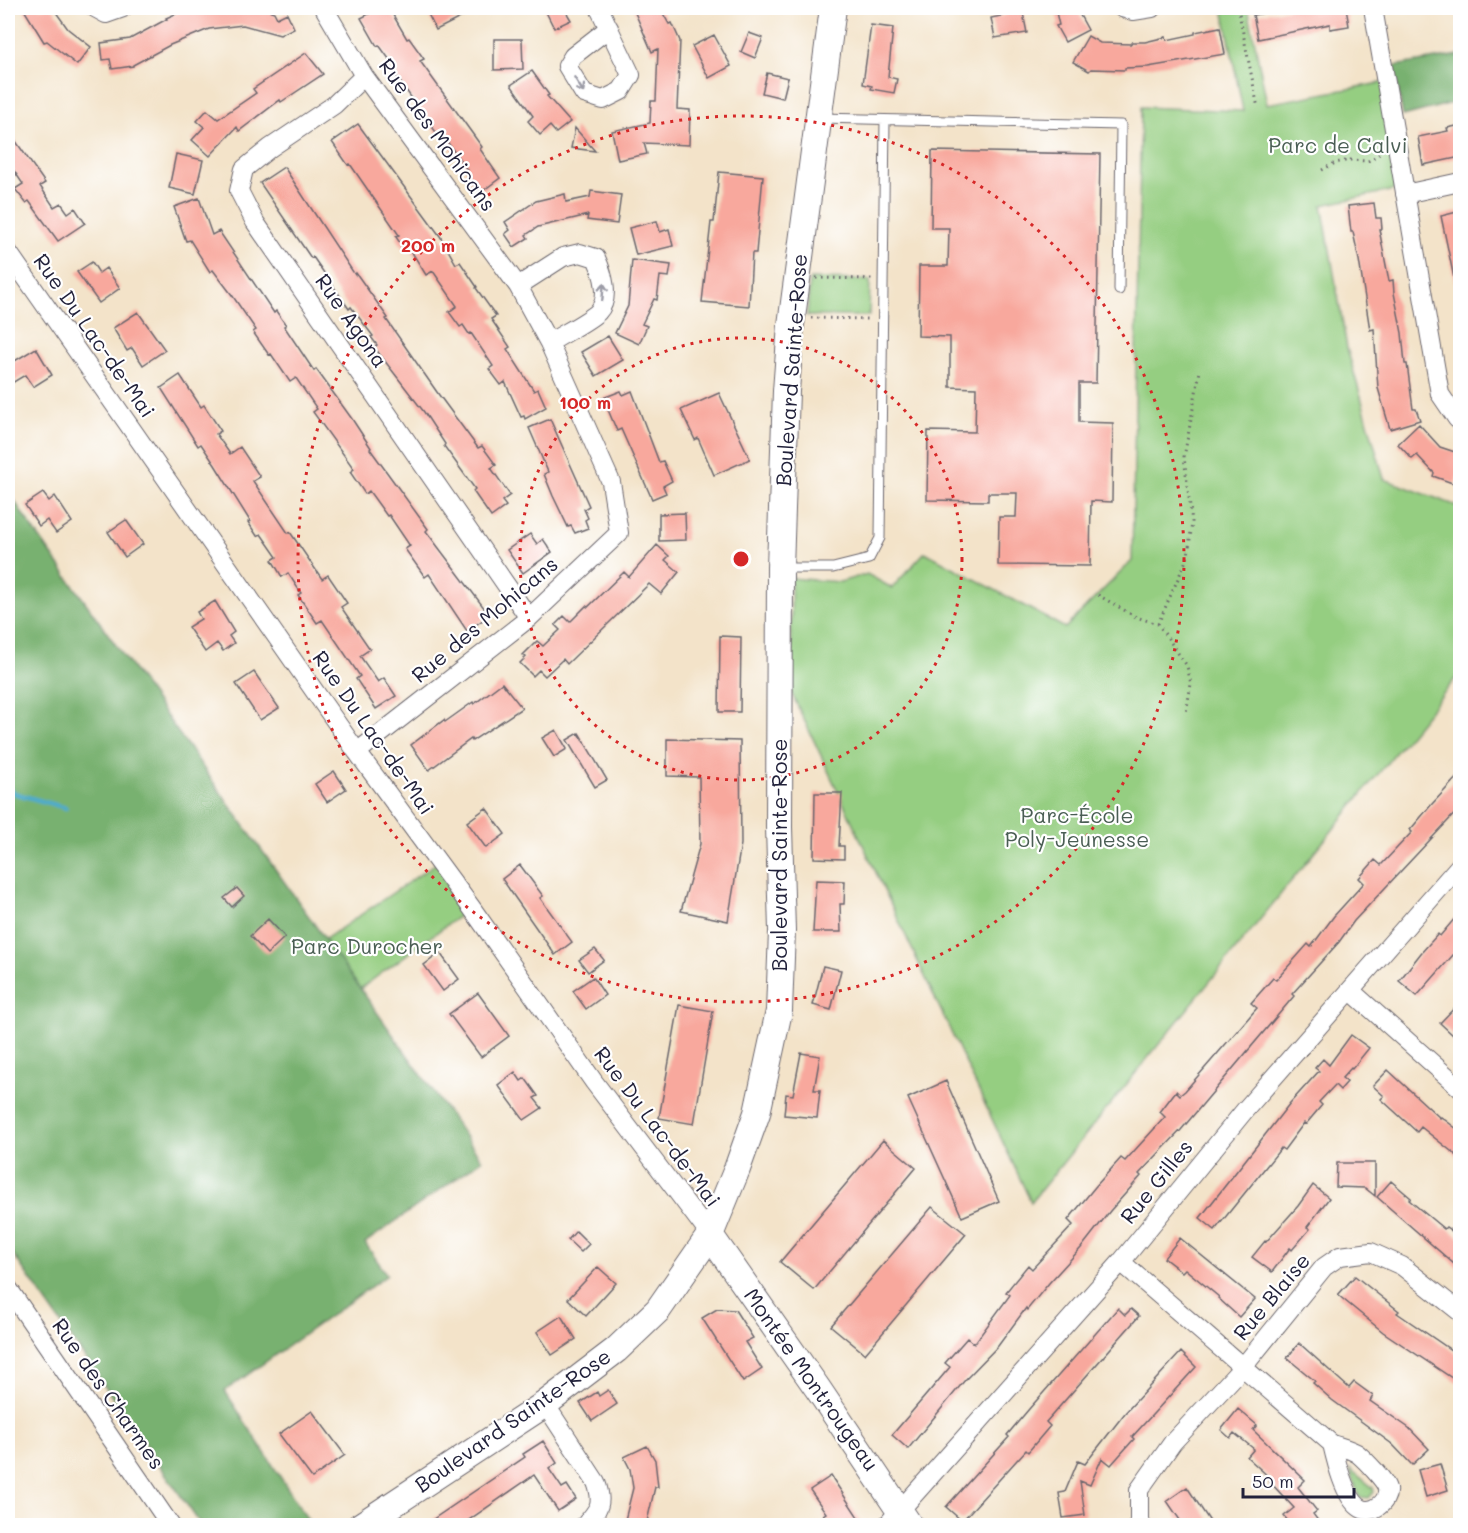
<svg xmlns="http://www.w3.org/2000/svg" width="1468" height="1533" font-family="Mali,sans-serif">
  <rect width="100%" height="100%" fill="#fff"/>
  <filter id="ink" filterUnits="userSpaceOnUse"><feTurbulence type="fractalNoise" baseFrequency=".0167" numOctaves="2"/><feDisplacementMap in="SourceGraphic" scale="12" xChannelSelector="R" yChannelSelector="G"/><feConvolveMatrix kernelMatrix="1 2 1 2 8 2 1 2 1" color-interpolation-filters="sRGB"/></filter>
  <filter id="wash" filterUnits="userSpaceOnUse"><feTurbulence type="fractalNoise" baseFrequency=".008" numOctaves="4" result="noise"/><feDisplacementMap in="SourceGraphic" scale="24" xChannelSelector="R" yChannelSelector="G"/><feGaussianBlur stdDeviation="1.35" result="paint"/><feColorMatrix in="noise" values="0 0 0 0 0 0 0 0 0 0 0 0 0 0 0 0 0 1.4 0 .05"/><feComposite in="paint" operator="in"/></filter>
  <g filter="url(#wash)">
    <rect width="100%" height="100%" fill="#f3e3c9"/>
    <path fill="#95ce81" stroke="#5c785e" stroke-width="1.5" d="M1223 8H1248L1267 104 1386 82 1404 188 1322 205 1347 348 1384 479 1460 507V673L1031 1202 792 694 791 578 840 582 867 574 892 588 925 552 1065 628 1132 561 1141 107 1243 111Z
      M810 279 870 280 869 316H807Z
      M438 862 471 907 360 989 324 940Z
      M1350 1469 1373 1488 1374 1492 1369 1498 1359 1497Z"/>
    <path fill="#78b16f" stroke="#4d6a55" stroke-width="1.5" d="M1460 55V101L1403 116 1394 66Z
      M8 490 22 513 482 1160 365 1243 387 1275 225 1391 308 1520 298 1525H201L8 1247Z"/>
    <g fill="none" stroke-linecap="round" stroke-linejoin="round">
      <path stroke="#4eabcc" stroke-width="4.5" d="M8 788 14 793 66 808"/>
    </g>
    <g id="blocks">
      <path fill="#f8a89d" d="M23 8H53L68 29 91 47 77 65 47 41 44 42Z
        M189 8H263L274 12 277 18 287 13 294 28 280 35 243 25 209 29 170 45 133 65V66L112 69 110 59 103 60 101 43 130 39 167 19 166 18Z
        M380 8H389L407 39 409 38 424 59 420 61 482 147 480 149 500 178 480 193 465 172 467 170 441 133 438 135 388 65 392 63 379 45 377 46 361 18Z
        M425 8H480L436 30Z
        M544 8H564L571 20 554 28Z
        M633 8H660L669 24 672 23 680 41 677 109 690 110 689 145 644 143 647 154 618 160 612 131 650 123 651 101H656L658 49 652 52Z
        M1005 8H1022L1027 33 995 38 991 18 1006 15Z
        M1055 8H1076L1088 30 1065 42 1056 26 1059 25Z
        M1294 8H1346L1349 26 1330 29V24L1258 39 1253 15Z
        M871 25 893 28 888 77 897 79 894 93 871 89 872 86 863 84Z
        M1220 27 1225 54 1148 67 1125 68V70L1091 69 1089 71 1073 62 1088 36 1100 43 1131 44V42H1145L1166 37 1167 40 1195 34V32Z
        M749 33 763 38 755 58 741 52Z
        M714 35 731 66 709 78 692 46Z
        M494 39H522L523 69 494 70Z
        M306 53 323 74 281 102 280 100 239 131 237 127 210 156 192 140 204 127 197 121 207 110 218 119 256 93 253 89Z
        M532 71 549 95 547 96 570 122 556 133 550 126 540 135 528 121 533 116 511 85Z
        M767 73 788 78 783 98 762 93Z
        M358 124 440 236 456 264 460 262 477 287 476 288 496 316 491 319 510 347 507 349 534 391 538 389 546 407 525 419 524 416 521 417 505 382 501 385 489 369 493 366 471 333 469 334 463 325 460 327 449 312 457 306 433 271 426 275 410 249 406 252 396 237 399 235 350 164 348 165 332 142Z
        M1461 125V157L1423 165 1418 137 1448 131 1447 128Z
        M575 128 595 151 571 148Z
        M8 130 45 183 40 186 54 207 61 203 68 213 75 208 85 223 58 241 29 201 26 203 15 189 23 184 8 162Z
        M932 151 1100 154 1096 383H1079V422L1113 423 1112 502 1091 501 1090 566 998 565 999 517H1016L1017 493H988V501L927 500 928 431 975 432 976 388 950 387V337L918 336 919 266H948L949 228H931Z
        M176 154 203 160 195 194 169 188Z
        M284 167 355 275 356 273 388 318 386 319 439 395 478 448 482 446 496 465 491 468 510 495 502 501 506 506 491 517 473 491 475 489 444 446 445 444 424 412 374 347 377 345 371 337 373 336 351 307 349 309 313 257 311 258 260 183Z
        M719 172 763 176 756 253H752L749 306 702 302 711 222H714Z
        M591 191 621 195 617 224 587 220 588 215 538 227 526 235 528 238 514 247 505 234 510 230 505 222 536 201 565 194 566 202 590 197Z
        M199 198 212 235 219 231 274 313 276 311 286 325 284 326 314 371 316 369 352 419 371 448 370 449 428 529 426 531 485 609 482 611 487 617 467 631 429 574 425 577 405 549 410 546 389 515 387 516 369 491 365 494 350 472 354 469 313 412 317 409 296 378 290 382 271 354 269 355 253 332 256 330 232 295 213 270 210 272 190 240 186 241 174 207Z
        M1374 203 1376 218H1381L1382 229H1379L1389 281 1393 280 1394 293 1402 333 1405 364H1407L1413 409H1416L1420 420 1390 429 1378 388 1374 329 1370 330 1359 260 1353 232H1351L1348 206Z
        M1461 211V283H1455L1441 216Z
        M657 221 660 232 669 229 673 246 636 255 629 228Z
        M632 260 671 265 669 277 660 276 657 300 654 299 642 324 647 326 639 344 615 333 628 306Z
        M92 262 99 273 106 268 120 288 99 303 77 272Z
        M138 312 165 350 143 365 132 348 127 351 113 328Z
        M608 336 623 360 596 376 581 352Z
        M36 348 52 375 33 387 25 375 12 383 8 375V365Z
        M180 375 201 407 204 405 221 431 216 434 230 454 240 447 260 477 253 481 288 533 290 532 322 579 328 575 347 603 341 607 370 649 360 656 378 682 384 678 396 696 376 709 356 679 360 676 322 620 317 623 298 595 301 593 288 573 282 577 272 560 277 557 261 534 257 536 248 522 250 521 215 465 201 444 198 446 161 388Z
        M621 391 623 395 632 391 659 462 663 461 672 481 663 486 666 493 652 499 621 429 617 431 603 398Z
        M719 393 750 459 714 475 698 438 695 440 681 410Z
        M550 419 589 506 584 509 588 518 585 520 588 528 575 533 571 526 568 527 553 496 544 474 548 472 529 428Z
        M1419 424 1440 447 1461 454V469L1455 484 1433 476 1434 473 1417 455 1412 459 1398 444Z
        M43 493 49 501 55 496 72 522 56 533 47 520 39 526 25 505Z
        M685 513 686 540 659 541V514Z
        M126 520 143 544 125 557 108 532Z
        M530 534 537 544 543 539 552 552 523 573 507 550Z
        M657 545 669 556 665 560 679 572 661 594 649 584 567 664 563 659 545 676 539 670 533 676 520 663 526 657 523 655 537 641 543 646 560 630 555 625 564 616 570 622 586 606 588 607 624 572 629 577Z
        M215 601 234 632 229 636 234 643 223 651 217 643 205 652 188 627 201 619 197 612Z
        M720 636 741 637 740 712H719Z
        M254 672 279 708 260 720 236 684Z
        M502 683 522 708 472 741 471 739 429 770 411 745 444 720 445 722 473 702 474 704Z
        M556 730 567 749 554 757 542 738Z
        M579 733 607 780 595 787 567 740Z
        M667 739 740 741 741 844 728 921 681 911 700 844 699 777 667 776Z
        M334 771 346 789 327 802 315 784Z
        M1461 773V807L1354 921 1339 942 1292 994 1294 996 1181 1130 1139 1174 1141 1176 1110 1211 1081 1248 1049 1283 1027 1310 1026 1308 998 1346 965 1380 908 1449 892 1435 950 1367 945 1363 967 1338 974 1344 1010 1295 1006 1292 1028 1265 1032 1269 1073 1225 1068 1220 1095 1187 1121 1158 1125 1161 1165 1117 1160 1112 1176 1091 1180 1095 1185 1091 1257 1008 1251 1003 1273 978 1276 980 1308 944 1311 947 1334 916 1364 883 1359 878 1375 860 1381 865 1412 832 1410 830 1432 804Z
        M815 793H842L839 846H844V859L814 858Z
        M486 808 505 834 486 848 467 822Z
        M520 865 543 896 540 898 572 942 555 955 502 879Z
        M816 880 845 881 844 904H840L841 932H813Z
        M237 888 244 896 232 907 224 898Z
        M1461 911V946L1417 996 1399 981 1421 953 1438 934 1440 936Z
        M268 919 285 937 267 954 250 936Z
        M595 949 604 960 588 972 579 960Z
        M440 953 459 979 443 991 424 965Z
        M823 966 841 970 831 1010 813 1005Z
        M593 977 605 995 586 1009 573 991Z
        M478 993 509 1036 481 1057 449 1014Z
        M1461 1001V1029L1454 1036 1440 1023Z
        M679 1005 713 1011 694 1124 659 1118Z
        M1351 1035 1369 1048 1352 1069 1351 1068 1342 1078 1347 1082 1340 1090 1335 1085 1319 1102 1322 1105 1306 1124 1304 1123 1284 1150 1281 1148 1215 1230 1200 1218 1290 1103 1319 1071 1315 1068 1323 1059 1329 1065Z
        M801 1053 820 1056 814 1090H820L817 1118 784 1115 786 1094 793 1095Z
        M1388 1070 1440 1118 1441 1117 1461 1132V1159L1421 1127 1417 1132 1381 1099 1384 1096 1373 1086Z
        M515 1072 521 1081 525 1078 538 1096 534 1098 542 1108 524 1120 498 1085Z
        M946 1081 999 1201 962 1217 908 1098Z
        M883 1140 916 1168 814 1290 780 1262Z
        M1337 1163H1375V1196L1365 1188 1336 1187Z
        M1391 1181 1411 1198 1409 1200 1444 1229 1446 1227 1461 1238V1270L1377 1197Z
        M1313 1185 1329 1198 1307 1227 1310 1229 1292 1250 1290 1248 1272 1272 1252 1257 1265 1241 1266 1242 1298 1206Z
        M932 1207 966 1234 865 1354 831 1326Z
        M576 1231 589 1244 581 1252 568 1240Z
        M1180 1238 1255 1299 1239 1317 1218 1298 1219 1297 1185 1269 1182 1272 1164 1258Z
        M598 1267 616 1283 586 1316 568 1299Z
        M1355 1276 1399 1311 1397 1313 1461 1357V1384L1383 1332 1338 1295Z
        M1118 1308 1125 1315 1131 1309 1139 1316 1046 1422 1050 1426 1028 1452 1026 1450 962 1521 946 1507 1009 1437 1007 1435 1029 1409Z
        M717 1309 735 1310 753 1338 745 1342 762 1369 743 1382 702 1318Z
        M561 1316 576 1339 552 1355 537 1332Z
        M1299 1343 1349 1388 1354 1382 1373 1396 1370 1401 1409 1428 1429 1449 1412 1465 1392 1444 1332 1400 1313 1383 1315 1381 1287 1358Z
        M1181 1352 1196 1367 1132 1437 1134 1439 1111 1465 1102 1458 1090 1485 1080 1481 1085 1515 1063 1518 1059 1493 1065 1492 1078 1461 1085 1464 1125 1413Z
        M608 1390 617 1404 592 1421 580 1403 597 1392 599 1396Z
        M1238 1409 1257 1425 1253 1430 1305 1480 1298 1487 1317 1511 1313 1514 1322 1526H1292L1284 1516 1294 1508 1269 1481 1271 1479 1247 1457 1254 1449 1234 1433 1230 1438 1221 1430Z
        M312 1411 345 1455 312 1478 279 1434Z
        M543 1441 557 1463 549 1469 562 1488 567 1485 576 1499 558 1511 534 1475 460 1526H423L525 1457 523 1454Z
        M647 1446 655 1460 658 1487H655L646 1526 624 1524 633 1488 630 1469 624 1457Z
        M1440 1464 1448 1490 1426 1497 1418 1470Z
        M831 1476 860 1520 852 1526H830L823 1515 826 1513 810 1490Z
        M1187 1487 1213 1526H1184L1167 1501Z"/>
    </g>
  </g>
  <g filter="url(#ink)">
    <use href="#blocks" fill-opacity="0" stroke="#6b666d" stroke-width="1.5"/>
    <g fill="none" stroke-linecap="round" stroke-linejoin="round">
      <g stroke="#6b666d" stroke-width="11">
        <path id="lane" d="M820 118 1121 125 1119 290
          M780 568H833L869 559 880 538 885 120"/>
      </g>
      <g stroke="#6b666d" stroke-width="20">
        <path id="street" d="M95 8 106 14 123 8
          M324 8 364 76 518 286 549 343 611 482 619 533 529 618 357 752
          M599 8 631 75 621 91 603 100 584 94 567 66 573 56 609 28
          M1122 8 1133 11 1152 8
          M1373 8 1440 394 1457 419 1460 420
          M364 76 334 105 270 148 244 169 239 191 255 222 529 618
          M1405 194 1460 182
          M8 252 357 752 471 907 594 1082 710 1235
          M518 286 563 257 580 253 596 258C603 273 611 298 598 312 589 321 561 335 549 343
          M1351 991 1460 1088
          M1121 1262 1332 1444C1340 1447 1351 1449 1358 1454 1365 1460 1386 1481 1387 1489 1389 1503 1370 1516 1359 1507 1344 1496 1336 1461 1332 1444
          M8 1288 171 1526
          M545 1404 596 1482C604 1504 599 1509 584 1526
          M886 1526 1121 1262 1245 1110 1460 865
          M1142 1526 1139 1521V1490L1173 1442 1243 1367 1324 1267 1340 1256 1371 1252 1402 1266 1460 1312"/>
      </g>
      <g stroke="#6b666d" stroke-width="28">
        <path id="secondary" d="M710 1235 818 1389 910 1526
          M360 1526 545 1404 616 1350 658 1310 710 1235 737 1169 757 1113 779 1011 782 931 779 827 780 568 786 391 791 325 833 8"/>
      </g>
      <path stroke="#6b666d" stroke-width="3" stroke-dasharray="1.5 4.5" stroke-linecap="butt" d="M1238 8 1258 108
        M1322 170 1335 163 1350 160 1368 161 1382 152
        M816 278 873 279
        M811 318 871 319
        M1098 595 1136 617 1158 624 1187 666 1191 684 1186 713
        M1158 624 1188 556 1192 522 1184 457 1200 371"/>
      <use href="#lane" stroke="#fff" stroke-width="9"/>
      <use href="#street" stroke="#fff" stroke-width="18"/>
      <use href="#secondary" stroke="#fff" stroke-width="26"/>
    </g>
    <defs><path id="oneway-shaft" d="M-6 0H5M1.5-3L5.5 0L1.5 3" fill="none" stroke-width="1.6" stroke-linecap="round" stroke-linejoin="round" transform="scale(1.5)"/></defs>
    <g stroke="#9c9ca7">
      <use href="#oneway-shaft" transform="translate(579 85) rotate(59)"/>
      <use href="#oneway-shaft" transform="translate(603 292) rotate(-85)"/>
    </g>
  </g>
  <g fill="none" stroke="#d62828" stroke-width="3" stroke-dasharray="3 6">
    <circle cx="741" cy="559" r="221"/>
    <circle cx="741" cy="559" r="443"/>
  </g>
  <g text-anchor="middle" stroke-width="4.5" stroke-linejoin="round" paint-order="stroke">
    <g font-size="21" fill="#22223b" stroke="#fff">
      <text transform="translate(437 135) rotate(54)" y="7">Rue des Mohicans</text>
      <text transform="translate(351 321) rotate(55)" y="7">Rue Agona</text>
      <text transform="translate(94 336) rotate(55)" y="7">Rue Du Lac-de-Mai</text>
      <text transform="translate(792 370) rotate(-86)" y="7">Boulevard Sainte-Rose</text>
      <text transform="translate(485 620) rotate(-40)" y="7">Rue des Mohicans</text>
      <text transform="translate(373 733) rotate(55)" y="7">Rue Du Lac-de-Mai</text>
      <text transform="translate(780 855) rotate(-90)" y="7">Boulevard Sainte-Rose</text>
      <text transform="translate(657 1127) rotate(53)" y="7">Rue Du Lac-de-Mai</text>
      <text transform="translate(1157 1182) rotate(-51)" y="7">Rue Gilles</text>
      <text transform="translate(1272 1297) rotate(-50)" y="7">Rue Blaise</text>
      <text transform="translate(811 1380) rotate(55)" y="7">Montée Montrougeau</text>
      <text transform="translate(108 1394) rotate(55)" y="7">Rue des Charmes</text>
      <text transform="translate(513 1421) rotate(-35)" y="7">Boulevard Sainte-Rose</text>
    </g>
    <g font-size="21" fill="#4a5e54" stroke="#fff">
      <text x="1338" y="153">Parc de Calvi</text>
      <text x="1077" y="823">Parc-École<tspan x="1077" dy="24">Poly-Jeunesse</tspan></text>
      <text x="367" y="954">Parc Durocher</text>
    </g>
  </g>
  <circle cx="741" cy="559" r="9" fill="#d62828" stroke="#fff" stroke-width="3"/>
  <g font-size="18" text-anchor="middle" font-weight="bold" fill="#d62828" stroke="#fff" stroke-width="4.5" stroke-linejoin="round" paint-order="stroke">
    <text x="428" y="252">200 m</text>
    <text x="585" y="409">100 m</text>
  </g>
  <rect width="1468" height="1533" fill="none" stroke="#fff" stroke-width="30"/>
  <path d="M1243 1488v9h111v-9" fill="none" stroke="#22223b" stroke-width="3"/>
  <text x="1252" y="1488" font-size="18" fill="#22223b" stroke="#ffffff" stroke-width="4.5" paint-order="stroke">50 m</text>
</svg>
